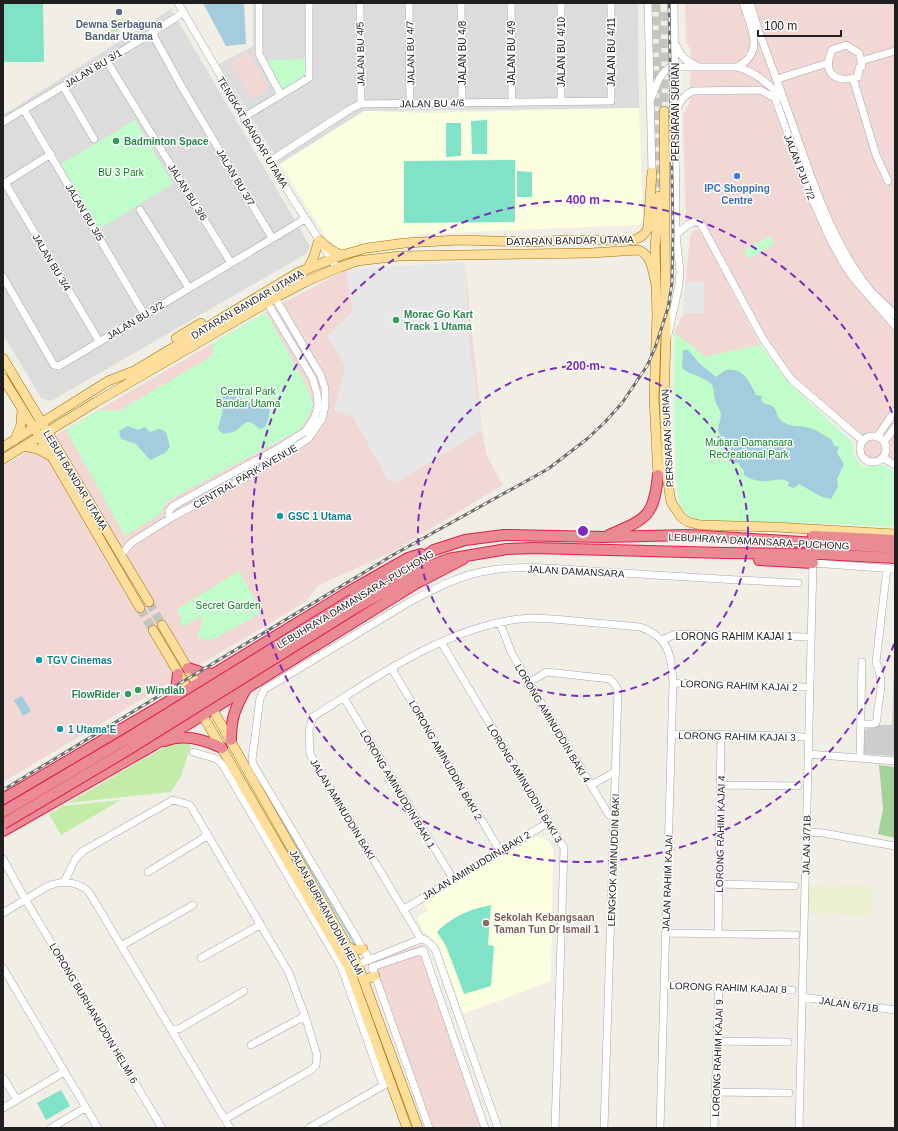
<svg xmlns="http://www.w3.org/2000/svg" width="898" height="1131" font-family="Arial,sans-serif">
  <rect width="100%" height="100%" fill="#f0eee5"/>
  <path fill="#dddcdc" d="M253 3H638L639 108 364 111 280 164 219 64 253 46Z
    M171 9 310 246 306 254 51 401 41 398 3 334V115Z"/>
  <path fill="#f2d8d4" d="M685 3H895V469L885 463 871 465 863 464 858 458 856 450V441L791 382 762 345 704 232 699 228 692 227 686 231 683 114 690 102 691 49 686 43Z
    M246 54 250 55 268 87 266 91 255 98H251L232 65 233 61Z
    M696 229 702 233 760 345 705 357 674 332 683 314 690 235Z
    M465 262 482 431 487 456 503 485 392 552 319 585 305 602 3 782V466L266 312 346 270Z
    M423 944 488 1128H432L372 960Z"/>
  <path fill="#fcffdf" d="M639 108 643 221 639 225 418 234 405 239 342 253 327 239 280 164 364 111 427 113Z
    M536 837 546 839 553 849 551 981 463 1014 439 946 423 930 417 917 427 911 423 901Z"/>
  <path fill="#cdcdcd" d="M894 667 895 756 863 754 865 730 870 725H892Z"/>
  <path fill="#eaf0d0" d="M807 885 836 888 843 886H871L870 918 839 913H807Z"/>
  <path fill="#c3eca9" d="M127 19V26L111 34 110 20Z
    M181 743 191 744 181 776 171 792 68 803 168 745Z
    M121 800 61 835 49 814 63 806Z"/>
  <path fill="#a3d198" d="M879 765 895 767V838L878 834 883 809Z"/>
  <path fill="#c1fccb" d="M307 59 308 76 282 90 265 60Z
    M135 120 173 184 99 229 61 164Z
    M770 236 774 244 749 259 744 250Z
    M266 312 306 385 313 406 301 429 167 501 160 514 125 536 66 430 99 410 119 411 212 356 213 343Z
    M674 332 705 357 760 345 789 383 853 443C854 455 854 459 864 467L884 465 895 472V527L831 524 705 521C696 519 687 517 682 508 676 498 676 476 676 463 673 419 674 376 674 332Z
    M239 571 262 612 216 638 207 640 197 637 203 620 200 617 181 627V617L177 609Z"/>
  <path fill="#80e2c6" d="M3 3H43L44 62H3Z
    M487 120V154H472L471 121Z
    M446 123H461V156L446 157Z
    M515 160V222L404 223V161Z
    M517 171 532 172V197H517Z
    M491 905 488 945 494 946 491 986 464 994 446 946 437 932C453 916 468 910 491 905Z
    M61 1090 70 1106 46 1120 37 1103Z"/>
  <path fill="#e7e7e7" d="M465 262 470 348 482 431 395 483 388 480 353 417 334 411 345 366 327 336 353 311 346 270Z
    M686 282H704V313L683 314Z"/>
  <path fill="#a4ccdf" d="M203 3H244L246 44 226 46Z
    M683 350H688L699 363 716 377C719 375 723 371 727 370 744 368 750 383 756 395L762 396 761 400 765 404C780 405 773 415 783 422 791 428 802 425 810 428 818 431 826 436 832 440L834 446 839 447 837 453 844 464 837 479 838 487 831 499 822 497 799 484 794 488 788 486 789 482C781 477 775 481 766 481 758 482 751 479 744 475V471L738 463H732L729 461C732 452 733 440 721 439 721 436 719 432 718 430 718 425 721 420 721 414 720 409 716 405 715 400 713 390 716 385 704 379 696 374 690 375 682 368Z
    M230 392 239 396 244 401C252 402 261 398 269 402 271 411 269 420 264 428L259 429C246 413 242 429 233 432 230 433 226 433 223 434L218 429 223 409V393Z
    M128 426 138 430 145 427 150 432 160 429 166 432 170 447 165 453 150 460 136 444 121 439 119 431Z
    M22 696 31 711 23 716 14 700Z"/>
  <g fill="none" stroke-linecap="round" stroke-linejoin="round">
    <path stroke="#a4ccdf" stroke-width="1.5" d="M258 779 356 947"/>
    <path stroke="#c6c5bd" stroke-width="9" stroke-dasharray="9 4.5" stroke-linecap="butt" d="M656 3 659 196
      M663 12 664 111
      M149 602 162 625
      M140 608 153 630"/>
    <g stroke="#a6a6a6" stroke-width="8">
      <path id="minor" d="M178 3 291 196 337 268
        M259 3V54L281 95
        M360 3 361 104
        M409 3 410 104
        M461 3 462 103
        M511 3 512 103
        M561 3V102
        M648 3 652 172
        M750 3 759 32 783 97
        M152 33 183 89 272 238
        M676 45C680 55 685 61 696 65
        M846 45 859 53 862 66 859 68 858 77C835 84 822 73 832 50Z
        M106 60 231 263
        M861 61 895 51
        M737 67C766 52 751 27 743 3
        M853 78 876 155 888 181
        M777 79 828 63
        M63 86 94 139
        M650 101C655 90 659 72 671 67H737C755 71 770 86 783 98 808 164 825 233 869 289 877 298 887 306 895 315
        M24 110 144 314
        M675 112C680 103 683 95 693 91L760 90 775 98 806 185 830 239 845 266 855 280 895 326
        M244 117 309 78V3
        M3 122 147 36 183 13
        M270 161 352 108 361 104 611 101V3
        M5 183 99 341
        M3 184 51 154
        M140 210 189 288
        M676 235C683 229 690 220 700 222L763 339 791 379 863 441
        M3 277 54 365 59 366 305 219
        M668 335 679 285 680 272 676 235 674 3
        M860 449a13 13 0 1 1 26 0a13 13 0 1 1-26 0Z
        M877 437 895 411
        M884 442 895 427
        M883 458 895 465
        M169 519V511L173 506 279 448 306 431 315 417 318 405 317 394 313 379 265 299
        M121 555 131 543 169 519 247 477 308 439 322 419 325 406V389L321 376 270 289
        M500 623 512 654 609 815 614 817
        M662 640 676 634 806 637
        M441 642 564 848 555 1128
        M392 669 500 851
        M529 682 547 672 610 679 614 683 618 690 604 1128
        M673 683 804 687
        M344 698 453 879
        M861 724H872L876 723 877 719C878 696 886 685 876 662L887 568
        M672 734 754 735 803 737
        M193 752 217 759 222 764 341 966 383 1085
        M808 754 895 761
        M860 757 862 662
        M591 785 615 772
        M720 785 798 786
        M807 832 823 833 895 846
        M3 859 25 899 162 1128
        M148 872 207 836
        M64 882 76 858 83 851 173 800 190 805 289 973 305 1016 317 1055 316 1065 311 1070 225 1119
        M719 884 795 886
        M404 909 549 822
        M3 913 48 886C64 880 77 881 89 892L230 1128
        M666 933 796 935
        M718 934 721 735
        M121 946 193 905
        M201 958 260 925
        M369 959 253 764 252 760 260 698 265 689 411 601C433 590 456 577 481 572 523 563 565 570 607 572 671 576 734 580 798 583
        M354 966 421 939
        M3 968 98 1128
        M664 985 792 990
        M802 997 895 1010
        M171 1029H179L244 991
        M717 1041 788 1042
        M251 1045 305 1016
        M3 1078 17 1100
        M715 1092 789 1093
        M3 1108 64 1072
        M51 1128 85 1108
        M309 1128 386 1084
        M429 1128 372 967 423 950 485 1128
        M498 1128 435 949 426 940 421 939 310 754 309 730 313 717C376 677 443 629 519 619 538 617 556 619 574 621 596 623 618 625 640 627 670 638 671 655 673 683L660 1128
        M714 1128 719 987
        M799 1128 813 563 895 569"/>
    </g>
    <g stroke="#9a7600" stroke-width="10">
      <path id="major" d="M664 111 666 339 664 399 667 476 671 502 681 517 688 522 700 525 775 527 895 534
        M308 268 313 259 319 240C326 247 332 252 342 255
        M176 338 201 323
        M3 358 149 602
        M3 378 52 457 140 608
        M15 440 21 425 22 409
        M24 446 38 449 49 455
        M3 447 108 381 134 371 297 273 342 255 367 248 405 243 459 240 532 242 563 240H634C641 237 645 235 648 228L652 172
        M3 459 96 402 275 298 307 281 340 267 357 261 399 256 591 253 638 250C652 254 653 273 656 285
        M658 475 654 398 657 314 655 248 659 196
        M162 625 200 689
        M153 630 192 696
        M209 703 358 965 418 1128
        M199 709 349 968 407 1128
        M349 947 354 950 363 949
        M364 980 375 976"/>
    </g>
    <g stroke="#e21e4e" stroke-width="12">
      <path id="highway" d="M609 535C646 519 654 517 658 475
        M813 536 895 540
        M759 560 813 563
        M353 599 381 584 434 550 465 540 504 535 604 537 689 535 895 548
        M357 607 430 566 448 559 507 549 533 548 724 553 821 554 895 558
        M188 668 203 673 214 674
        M171 700 176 690 178 674
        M231 740C231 718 235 708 246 689
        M165 741C184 733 205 740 222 748
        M3 799 171 700 348 592 408 558 421 554
        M3 831 154 745 417 583 463 559"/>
    </g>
    <use href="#minor" stroke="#fff" stroke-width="7"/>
    <use href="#major" stroke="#ffdd9b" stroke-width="9"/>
    <use href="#highway" stroke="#ea8a92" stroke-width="10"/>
    <g stroke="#6d6d6d" stroke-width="3">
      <path id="rail" d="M3 790 393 555 548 469 587 439 605 422 622 403 647 366 655 348 668 308 672 283 673 233 669 3"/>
    </g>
    <use href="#rail" stroke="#fff" stroke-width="1.5" stroke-dasharray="4.5" stroke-linecap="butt"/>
    <g stroke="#e21e4e" stroke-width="12" stroke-linecap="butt">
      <path id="highway-bridge" d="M3 812 128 738 353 599
        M3 824 126 751 357 607"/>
    </g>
    <use href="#highway-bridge" stroke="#ea8a92" stroke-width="10"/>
  </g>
  <g fill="none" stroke="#7b2cbf" stroke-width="2" stroke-dasharray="7 5">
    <circle cx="583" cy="531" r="165"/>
    <path d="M894 644A331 331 0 1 1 894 418"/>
  </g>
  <circle fill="#5c6f8a" stroke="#fff" stroke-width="1.5" cx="119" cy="12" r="4"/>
  <g fill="#2e9e5b" stroke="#fff" stroke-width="1.5">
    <circle cx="116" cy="141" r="4"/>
    <circle cx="396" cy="320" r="4"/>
    <circle cx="138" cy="690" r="4"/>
    <circle cx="128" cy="694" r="4"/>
  </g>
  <circle fill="#3f7fe0" stroke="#fff" stroke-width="1.5" cx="737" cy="176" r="4"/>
  <g fill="#0f9aa8" stroke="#fff" stroke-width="1.5">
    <circle cx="280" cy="516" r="4"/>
    <circle cx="39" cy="660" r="4"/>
    <circle cx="60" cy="729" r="4"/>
  </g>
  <circle fill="#8d6e63" stroke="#fff" stroke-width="1.5" cx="486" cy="923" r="4"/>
  <g text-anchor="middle" stroke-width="3" stroke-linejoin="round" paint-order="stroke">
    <g font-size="10" font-weight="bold" fill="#4e5e75" stroke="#fff">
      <text x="119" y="28">Dewna Serbaguna<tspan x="119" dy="12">Bandar Utama</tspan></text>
    </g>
    <g font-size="10" fill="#1f1f1f" stroke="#fff">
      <text transform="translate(561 52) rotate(-90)" y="4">JALAN BU 4/10</text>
      <text transform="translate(611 52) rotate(-90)" y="4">JALAN BU 4/11</text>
      <text transform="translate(410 53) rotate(-91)" y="4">JALAN BU 4/7</text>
      <text transform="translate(462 53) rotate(-90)" y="4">JALAN BU 4/8</text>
      <text transform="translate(511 53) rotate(-90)" y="4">JALAN BU 4/9</text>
      <text transform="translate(360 54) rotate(-91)" y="4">JALAN BU 4/5</text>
      <text transform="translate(93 68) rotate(-31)" y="4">JALAN BU 3/1</text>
      <text transform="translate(432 103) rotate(-1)" y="4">JALAN BU 4/6</text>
      <text transform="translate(675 112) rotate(-90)" y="4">PERSIARAN SURIAN</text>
      <text transform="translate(253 132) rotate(59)" y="4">TENGKAT BANDAR UTAMA</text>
      <text transform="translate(800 167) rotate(69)" y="4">JALAN PJU 7/2</text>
      <text transform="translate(236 177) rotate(59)" y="4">JALAN BU 3/7</text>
      <text transform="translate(188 192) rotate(58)" y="4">JALAN BU 3/6</text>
      <text transform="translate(85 212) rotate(59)" y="4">JALAN BU 3/5</text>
      <text transform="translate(570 240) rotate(-1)" y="4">DATARAN BANDAR UTAMA</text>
      <text transform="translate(52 262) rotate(59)" y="4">JALAN BU 3/4</text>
      <text transform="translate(247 304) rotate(-30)" y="4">DATARAN BANDAR UTAMA</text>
      <text transform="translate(135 320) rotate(-31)" y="4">JALAN BU 3/2</text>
      <text transform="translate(667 438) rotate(-93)" y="4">PERSIARAN SURIAN</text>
      <text transform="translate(245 476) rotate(-30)" y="4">CENTRAL PARK AVENUE</text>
      <text transform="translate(76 480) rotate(59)" y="4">LEBUH BANDAR UTAMA</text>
      <text transform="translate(759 541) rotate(3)" y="4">LEBUHRAYA DAMANSARA–PUCHONG</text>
      <text transform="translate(576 571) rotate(3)" y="4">JALAN DAMANSARA</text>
      <text transform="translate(355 599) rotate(-31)" y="4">LEBUHRAYA DAMANSARA–PUCHONG</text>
      <text x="734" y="640">LORONG RAHIM KAJAI 1</text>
      <text transform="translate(739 685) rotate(2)" y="4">LORONG RAHIM KAJAI 2</text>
      <text transform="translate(553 723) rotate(59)" y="4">LORONG AMINUDDIN BAKI 4</text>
      <text transform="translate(737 736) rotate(1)" y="4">LORONG RAHIM KAJAI 3</text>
      <text transform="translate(446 760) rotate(60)" y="4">LORONG AMINUDDIN BAKI 2</text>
      <text transform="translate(525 783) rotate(59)" y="4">LORONG AMINUDDIN BAKI 3</text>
      <text transform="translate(398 789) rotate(59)" y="4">LORONG AMINUDDIN BAKI 1</text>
      <text transform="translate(343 809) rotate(59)" y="4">JALAN AMINUDDIN BAKI</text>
      <text transform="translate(720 834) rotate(-89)" y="4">LORONG RAHIM KAJAI 4</text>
      <text transform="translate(806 845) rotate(-89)" y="4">JALAN 3/71B</text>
      <text transform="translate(613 860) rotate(-88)" y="4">LENGKOK AMINUDDIN BAKI</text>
      <text transform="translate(476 865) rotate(-31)" y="4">JALAN AMINUDDIN BAKI 2</text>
      <text transform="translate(667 883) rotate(-88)" y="4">JALAN RAHIM KAJAI</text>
      <text transform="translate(327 912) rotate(61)" y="4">JALAN BURHANUDDIN HELMI</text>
      <text transform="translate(728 987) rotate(2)" y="4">LORONG RAHIM KAJAI 8</text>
      <text transform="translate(849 1004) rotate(8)" y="4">JALAN 6/71B</text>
      <text transform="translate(94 1013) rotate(59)" y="4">LORONG BURHANUDDIN HELMI 6</text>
      <text transform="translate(717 1058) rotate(-88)" y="4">LORONG RAHIM KAJAI 9</text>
    </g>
    <g font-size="10" font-weight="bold" fill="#27864d" stroke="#fff" text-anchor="start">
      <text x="124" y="145">Badminton Space</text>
      <text x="404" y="318">Morac Go Kart<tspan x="404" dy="12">Track 1 Utama</tspan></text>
      <text x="146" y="694">Windlab</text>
      <text x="120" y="698" text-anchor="end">FlowRider</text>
    </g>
    <g font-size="10" fill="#07831d" stroke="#fff">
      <text x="121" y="176">BU 3 Park</text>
      <text x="248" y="395">Central Park<tspan x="248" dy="12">Bandar Utama</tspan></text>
      <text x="749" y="446">Mutiara Damansara<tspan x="749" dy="12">Recreational Park</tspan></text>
      <text x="228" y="609">Secret Garden</text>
    </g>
    <g font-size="10" font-weight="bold" fill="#366cbe" stroke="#fff">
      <text x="737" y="192">IPC Shopping<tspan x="737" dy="12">Centre</tspan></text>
    </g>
    <g font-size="10" font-weight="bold" fill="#0d838f" stroke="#fff" text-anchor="start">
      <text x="288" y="520">GSC 1 Utama</text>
      <text x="47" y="664">TGV Cinemas</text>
      <text x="68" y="733">1 Utama E</text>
    </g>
    <g font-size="10" font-weight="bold" fill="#785e54" stroke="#fff" text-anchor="start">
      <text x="494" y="921">Sekolah Kebangsaan<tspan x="494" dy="12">Taman Tun Dr Ismail 1</tspan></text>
    </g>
  </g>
  <circle cx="583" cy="531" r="6" fill="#7b2cbf" stroke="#fff" stroke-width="2"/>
  <g font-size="12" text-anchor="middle" font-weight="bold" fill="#7b2cbf" stroke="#fff" stroke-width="3" stroke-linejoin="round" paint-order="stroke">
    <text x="583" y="204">400 m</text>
    <text x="583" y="370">200 m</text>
  </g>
  <rect width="898" height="1131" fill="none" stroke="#1f1f1f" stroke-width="8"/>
  <path d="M758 30v6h83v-6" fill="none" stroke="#1f1f1f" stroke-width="2"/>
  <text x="764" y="30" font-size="12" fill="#1f1f1f" stroke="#ffffff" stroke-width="3" paint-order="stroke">100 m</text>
</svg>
